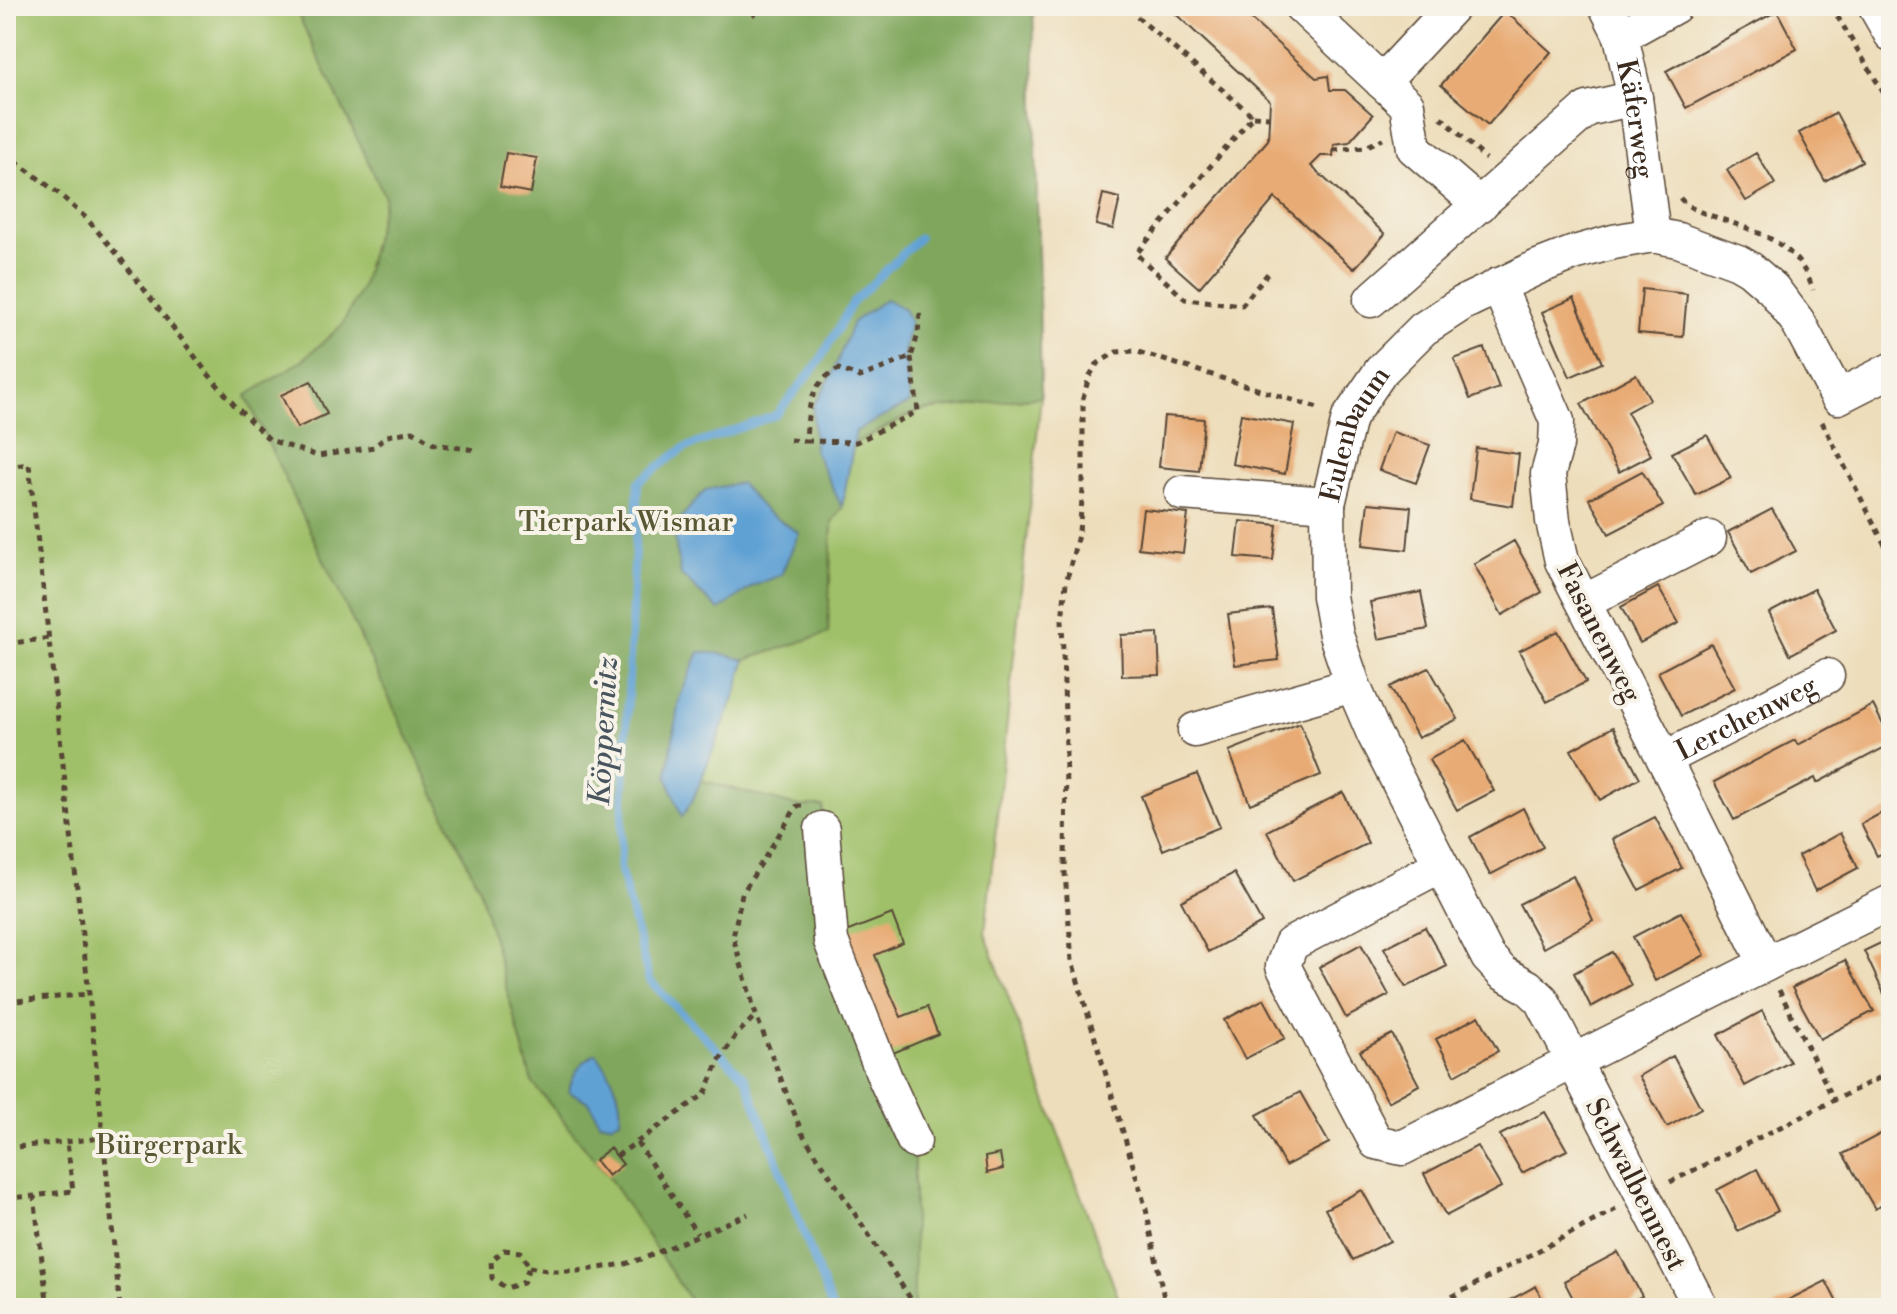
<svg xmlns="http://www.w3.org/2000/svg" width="1897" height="1314" font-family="'Libre Bodoni',serif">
  <rect width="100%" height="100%" fill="#f7f3e8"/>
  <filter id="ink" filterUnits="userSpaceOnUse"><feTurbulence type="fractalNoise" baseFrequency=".0125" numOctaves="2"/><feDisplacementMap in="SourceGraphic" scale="16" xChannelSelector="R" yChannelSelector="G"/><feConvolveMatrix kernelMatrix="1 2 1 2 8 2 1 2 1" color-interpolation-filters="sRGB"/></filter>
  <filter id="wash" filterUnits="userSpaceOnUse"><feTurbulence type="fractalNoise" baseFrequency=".006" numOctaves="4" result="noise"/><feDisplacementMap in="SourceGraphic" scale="32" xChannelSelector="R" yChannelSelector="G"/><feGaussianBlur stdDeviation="1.8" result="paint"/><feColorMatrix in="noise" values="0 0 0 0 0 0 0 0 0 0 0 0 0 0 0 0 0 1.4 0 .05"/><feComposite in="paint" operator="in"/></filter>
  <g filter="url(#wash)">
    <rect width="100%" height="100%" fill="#edddba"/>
    <path fill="#9fbf68" stroke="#6d7443" stroke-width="2" d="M6 6H1033L1041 397 985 933 1122 1308H6Z"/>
    <path fill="#7fa65c" stroke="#5d683d" stroke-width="2" d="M294 6H1033L1041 397 918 411 857 442 851 449 842 507 832 523 828 633 745 660 736 693 701 780 797 806H823L822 829 831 941 914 1141V1304L916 1308H695L608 1176 532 1082 479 888 246 396 303 360 342 325 362 287 385 197Z"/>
    <path fill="#61a1d4" stroke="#4e6679" stroke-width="2" d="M886 299 904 309 910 322 904 353 910 403 856 431 842 507 814 450 813 407 832 375 853 322Z
      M740 483 766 512 799 533 781 575 753 586 719 610 681 575 673 527 705 490Z
      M699 652 723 654 745 660 736 693 693 799 682 817 667 776 679 699Z
      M596 1053C611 1074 623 1093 620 1120L610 1124 599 1122 590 1103 569 1091C572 1075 580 1062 596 1053Z"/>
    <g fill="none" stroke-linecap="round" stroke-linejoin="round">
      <path stroke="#61a1d4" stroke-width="8" d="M832 1308 746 1079 649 980 620 868 638 482 684 448 776 415 819 362 853 302 919 238"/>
    </g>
    <g id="blocks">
      <path fill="#e8ab75" d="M1167 6H1236L1316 78 1328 76 1330 90H1345L1373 115 1349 142 1334 144 1333 156H1321L1311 166 1385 234 1354 269 1275 198 1199 288 1165 258 1268 140 1270 101Z
        M1505 11 1551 52 1488 125 1441 85Z
        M1777 11 1797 49 1686 108 1666 71Z
        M1836 113 1862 161 1825 181 1799 133Z
        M506 153 537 158 531 193 500 187Z
        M1756 153 1775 184 1746 201 1727 170Z
        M1103 194 1120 198 1113 229 1096 225Z
        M1642 289 1687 294 1683 337 1638 333Z
        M1574 298 1602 363 1570 377 1542 312Z
        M1484 348 1499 388 1470 399 1454 359Z
        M1636 374 1650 399 1627 412 1651 455 1619 472 1581 404Z
        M311 381 327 414 297 428 281 395Z
        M1241 414 1294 424 1285 474 1232 464Z
        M1164 416 1204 419 1199 471 1159 467Z
        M1393 432 1430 445 1416 483 1379 470Z
        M1707 435 1731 478 1696 495 1672 453Z
        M1476 448 1519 454 1513 506 1470 499Z
        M1642 471 1663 506 1609 534 1589 499Z
        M1368 503 1411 507 1407 550 1363 545Z
        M1143 509 1188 514 1183 553 1138 548Z
        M1772 509 1796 551 1751 574 1728 532Z
        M1240 521 1277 525 1273 560 1236 557Z
        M1514 541 1542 592 1502 615 1474 564Z
        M1658 587 1679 623 1640 643 1621 607Z
        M1814 589 1836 630 1790 655 1769 613Z
        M1421 592 1428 629 1378 639 1370 602Z
        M1272 609 1279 660 1235 665 1228 614Z
        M1558 631 1586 682 1547 702 1519 651Z
        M1158 633 1160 675 1122 676 1121 635Z
        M1711 644 1735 688 1681 716 1658 672Z
        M1429 668 1458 719 1418 738 1390 687Z
        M1873 705 1891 740V744L1817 783 1815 778 1734 820 1714 782 1795 740 1798 745Z
        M1300 723 1321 775 1250 804 1229 751Z
        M1613 727 1640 778 1600 800 1571 750Z
        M1465 740 1494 791 1457 810 1429 760Z
        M1197 774 1220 827 1163 850 1141 796Z
        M1343 792 1368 843 1293 881 1267 831Z
        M1523 808 1543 847 1490 875 1470 837Z
        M1891 808V849L1877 856 1861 824Z
        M1655 817 1682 868 1639 890 1612 839Z
        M1840 833 1858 868 1815 891 1798 856Z
        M1234 873 1262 923 1208 952 1181 901Z
        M1573 876 1593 920 1543 948 1519 904Z
        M1681 912 1705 955 1655 981 1633 937Z
        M892 914 903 943 875 955 886 983 901 1017 927 1007 938 1034 886 1056 838 935Z
        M1425 927 1447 966 1406 987 1384 948Z
        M1891 938V996L1886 998 1864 951Z
        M1361 944 1389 995 1346 1018 1319 967Z
        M1612 952 1631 985 1591 1007 1574 973Z
        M1845 960 1874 1011 1820 1039 1792 988Z
        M1264 999 1285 1038 1245 1059 1224 1020Z
        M1762 1011 1790 1062 1745 1086 1718 1035Z
        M1479 1016 1498 1051 1455 1075 1436 1039Z
        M1392 1034 1419 1085 1388 1102 1360 1051Z
        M1673 1056 1701 1108 1667 1127 1639 1076Z
        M1300 1092 1329 1143 1285 1166 1257 1115Z
        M1545 1112 1567 1150 1522 1173 1500 1135Z
        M1886 1131 1891 1139V1200L1875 1209 1843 1154Z
        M1477 1146 1501 1187 1446 1216 1424 1174Z
        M610 1148 623 1164 608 1176 595 1160Z
        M1000 1154 1003 1169 987 1173 985 1157Z
        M1757 1169 1778 1211 1738 1231 1717 1190Z
        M1362 1190 1390 1241 1353 1260 1325 1209Z
        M1618 1252 1642 1296 1620 1308H1578L1564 1281Z
        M1826 1281 1840 1308H1772Z
        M1536 1286 1546 1308H1495Z"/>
    </g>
  </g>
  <g filter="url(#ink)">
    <use href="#blocks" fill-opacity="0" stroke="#564535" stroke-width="2"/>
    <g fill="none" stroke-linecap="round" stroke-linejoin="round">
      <g stroke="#564535" stroke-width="37">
        <g id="minor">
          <path d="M1301 6 1407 105 1414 148 1480 205"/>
          <path id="s1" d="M1606 6 1621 36 1635 98 1653 235"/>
          <path d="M1875 6 1891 34"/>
          <path d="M1621 36 1675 6"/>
          <path d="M1382 82 1453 6"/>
          <path d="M1371 300 1587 109 1635 98"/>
          <path d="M1182 493 1328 504"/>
          <path d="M1584 602 1709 538"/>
          <path d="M1195 730 1353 685"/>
          <path id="s2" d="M1664 759 1827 676"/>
          <path d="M822 829 831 941 885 1078 914 1141"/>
          <path d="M1441 865 1291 944 1283 966 1376 1142 1402 1148 1766 964 1664 759 1562 561 1553 521 1548 474 1556 445 1557 421 1498 285"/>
          <path d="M1766 964 1891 902"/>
          <path id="s3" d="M1701 1308 1542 1000 1528 987 1503 973 1488 957 1374 734 1353 685 1336 635 1329 596 1328 504 1349 418 1381 371 1423 329 1463 303 1538 267 1574 253 1613 242 1653 235 1678 240 1738 262 1750 269 1773 289 1798 322 1838 397 1891 370"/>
        </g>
      </g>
      <path stroke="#564535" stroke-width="5" stroke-dasharray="6 6" stroke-linecap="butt" d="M1133 6 1135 15 1253 116 1136 254 1185 299 1242 305 1269 272
        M1831 6 1891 105
        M752 15 766 6
        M1253 116 1269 117
        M1441 117 1486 159
        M1333 150 1365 147 1383 139
        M6 154 58 193 86 218 118 255 205 370 236 407 270 440 318 456 374 447 387 436 413 431 434 444 475 450
        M1680 198C1690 210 1704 213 1718 218 1761 233 1798 243 1813 290
        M1822 422 1891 557
        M790 440 806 441C808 412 808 383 839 369L860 377 911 357 918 334 920 313
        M806 441 857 442 918 411 911 357
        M6 467 29 464 89 994 120 1308
        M6 644 50 638
        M802 806H797L742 894 733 937 756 1015 802 1133 914 1304
        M6 945 13 1001
        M1779 990 1834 1100
        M6 1002 89 994
        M637 1142 697 1234
        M6 1148 103 1138
        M617 1156 705 1094 719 1061 736 1035 756 1015
        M1670 1182 1891 1072
        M6 1198 34 1196
        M504 1250 521 1252 529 1267 523 1283 506 1288 492 1278 491 1261Z
        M529 1267 553 1271H578L625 1264 647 1257 748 1214
        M48 1308 34 1196 73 1191 67 1142
        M1166 1308 1146 1209 1072 961 1065 873 1066 748 1062 620 1066 583 1079 531 1083 490V398L1089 377 1097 364 1116 352 1135 351 1321 409
        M1431 1308 1618 1208"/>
      <use href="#minor" stroke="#fff" stroke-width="34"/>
    </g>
  </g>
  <g text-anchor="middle" stroke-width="8" stroke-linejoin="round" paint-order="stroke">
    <g font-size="28" fill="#3b2a1e" stroke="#f7f3e8">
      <text dy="10" stroke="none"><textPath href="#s1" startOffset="118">Käferweg</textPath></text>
      <text dy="10" stroke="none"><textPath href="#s3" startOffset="980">Eulenbaum</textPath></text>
      <text transform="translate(1600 632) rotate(63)" y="10">Fasanenweg</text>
      <text dy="10" stroke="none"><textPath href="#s2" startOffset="92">Lerchenweg</textPath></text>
      <text transform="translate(1637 1184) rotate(63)" y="10">Schwalbennest</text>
    </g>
    <g font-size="28" fill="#595734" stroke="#f7f3e8">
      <text x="626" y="531">Tierpark Wismar</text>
      <text x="169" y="1154">Bürgerpark</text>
    </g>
    <g font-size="30" font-style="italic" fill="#48545e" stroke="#f7f3e8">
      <text transform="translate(603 731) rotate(-87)" y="10">Köppernitz</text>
    </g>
  </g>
  <rect width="1897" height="1314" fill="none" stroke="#f7f3e8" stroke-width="32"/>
</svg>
